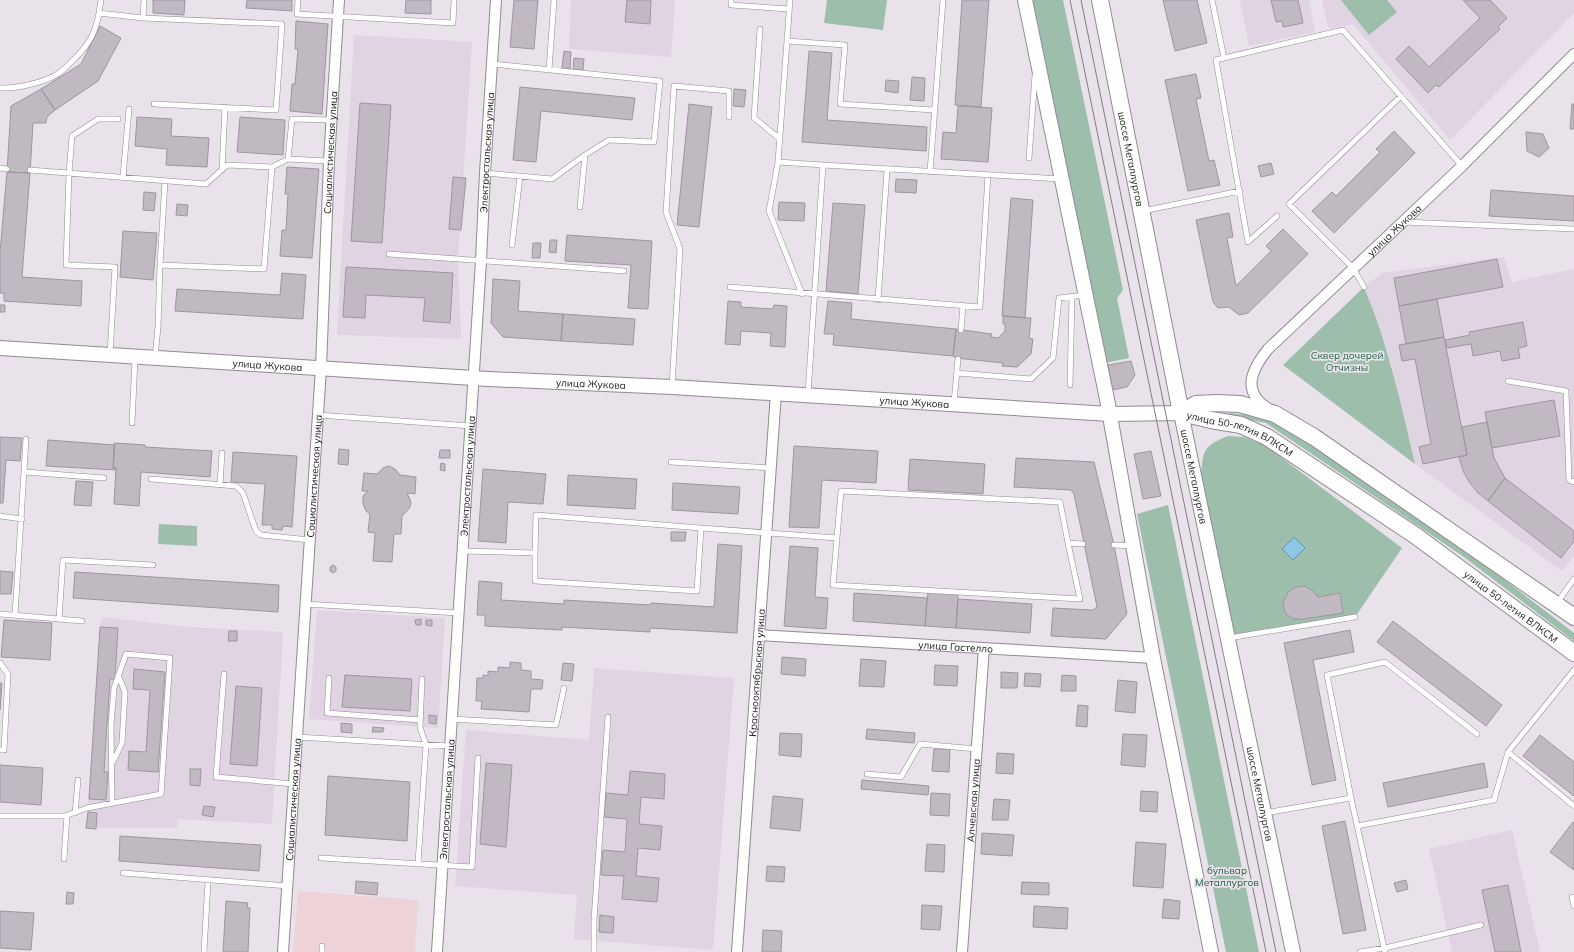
<svg xmlns="http://www.w3.org/2000/svg" width="1574" height="952" font-family="Mulish,sans-serif">
  <rect width="100%" height="100%" fill="#e9e2eb"/>
  <path fill="#e0d3e2" d="M571 0H675L671 57 569 49Z
    M1240 0H1309L1315 32 1249 46Z
    M1322 0H1574V13L1450 140 1353 24 1329 29Z
    M354 35 472 42 458 260 461 339 337 335Z
    M1504 257 1512 282 1574 269V556L1562 571 1415 464 1389 356 1364 287 1382 273Z
    M317 610 445 618 438 728 309 719Z
    M101 617 189 627 283 632 272 824 178 819 177 828H86Z
    M594 668 734 678 713 950 574 939 577 895 455 886 466 730 589 740Z
    M1512 830 1540 952H1452L1429 849Z"/>
  <path fill="#edd3d8" d="M298 891 418 900 415 952H293Z"/>
  <path fill="#9cbeaa" d="M827 0H887L883 30 824 23Z
    M1030 0H1063L1123 290 1117 298 1129 358 1105 363Z
    M1341 0H1387L1397 12 1369 35Z
    M1364 287C1388 344 1401 404 1415 464L1283 365Z
    M1229 413 1271 418 1468 552 1574 633V641L1464 557 1266 423 1229 416Z
    M1228 436 1244 437 1266 446 1402 548 1355 617 1235 637 1201 476C1203 450 1203 446 1228 436Z
    M1168 505 1259 952H1226L1137 514Z
    M159 524 197 526V546L158 544Z"/>
  <path fill="#8cc8e4" stroke="#6a93a8" d="M1294 537 1305 548 1293 560 1282 549Z"/>
  <path fill="#c1b9c2" stroke="#9e969f" d="M153 0H185L184 15 153 13Z
    M247 0H292V11L246 8Z
    M406 0H431V14L405 13Z
    M514 0H538L534 49 510 47Z
    M627 0H651L650 24 625 22Z
    M962 0H989L981 107 955 105Z
    M1163 0H1197L1207 43 1175 51Z
    M1271 0H1298L1303 23 1283 27 1282 21 1276 22Z
    M1463 0H1490L1507 18 1498 27 1500 29 1439 87 1436 85 1428 93 1396 59 1409 46 1429 67 1480 18Z
    M296 21 328 24 322 114 290 111 292 84H295L298 49H295Z
    M100 26 121 38 98 81 55 110 41 89 81 64Z
    M564 51 571 52 570 69 562 68Z
    M809 51 832 53 827 120 927 127 926 151 802 142Z
    M574 58 584 59 583 70H573Z
    M1196 74 1201 98 1196 99 1209 161 1214 160 1220 185 1188 191 1165 80Z
    M912 77 925 78 924 101 910 100Z
    M886 80 899 81 898 93 885 91Z
    M520 87 635 98 632 120 541 111 536 162 513 160Z
    M41 89 55 110 47 117 46 123H33L30 173 7 172 11 106Z
    M734 89 746 90 744 107 733 106Z
    M360 103 391 105 382 243 351 241Z
    M689 104 712 107 699 227 677 225Z
    M1572 104H1574V129H1570Z
    M958 106 992 108 988 162 941 159 943 132 956 133Z
    M137 117 172 119 171 136 209 138 207 167 166 165 167 149 135 146Z
    M240 117 285 120 283 155 237 152Z
    M1394 131 1415 153 1334 233 1312 211 1332 192 1336 196 1380 152 1376 149Z
    M1526 132 1543 134 1549 148 1539 157 1527 151Z
    M1271 163 1274 174 1261 177 1258 166Z
    M287 167 319 169 312 258 280 256 282 230H286L288 194H285Z
    M7 172 30 173 22 277 82 281 81 306 4 301V293H0V252Z
    M453 177 466 178 461 230 449 229Z
    M896 179 917 180 916 193 895 192Z
    M1491 190 1574 196V221L1489 216Z
    M144 192 156 193 154 211 143 210Z
    M1011 198 1033 200 1025 318 1002 316Z
    M779 202 805 203 804 221 778 220Z
    M833 203 865 205 858 294 826 291Z
    M177 204 188 205 187 216 176 215Z
    M1229 213 1233 237 1227 238 1236 286 1271 251 1266 246 1283 229 1308 254 1248 313 1239 315 1229 307 1218 308 1213 302 1196 220Z
    M123 231 157 233 153 280 120 277Z
    M567 235 652 241 648 309 628 308 631 265 565 261Z
    M550 240H557L556 253 549 252Z
    M533 243H541L540 258H532Z
    M1497 259 1503 287 1399 306 1394 278Z
    M346 267 453 273 450 323 423 321 425 298 366 295 365 318 343 317Z
    M282 273 306 275 303 319 175 311 177 289 280 295Z
    M493 279 520 281 518 311 563 314 561 341 503 337 491 323Z
    M1437 299 1444 337 1406 344 1399 306Z
    M728 301 741 302V307L773 309 774 305 787 306 785 347 770 346 771 333 741 331 740 345 725 344Z
    M828 301 852 303 851 319 956 329 953 356 833 345 834 334H824Z
    M0 305H5V312H0Z
    M563 314 635 319 633 345 561 341Z
    M1003 316 1031 318 1029 338 1033 339 1031 354 1017 367 1002 366 1003 363 956 358 953 356 956 329 992 334 991 337 998 338 1005 331V324H1003Z
    M1523 322 1527 346 1518 348 1520 358 1502 361 1500 351 1473 356 1471 344 1447 348 1445 340 1470 335 1469 332Z
    M1444 337 1467 455 1423 464 1419 447 1431 444 1415 359 1402 361 1399 345Z
    M1131 361 1135 375 1127 387 1107 391 1110 376 1108 365Z
    M1554 400 1560 436 1492 448 1485 412Z
    M1487 422 1494 458 1505 478 1488 501 1478 493 1470 483 1463 471 1459 457 1467 455 1462 427Z
    M0 437 22 438 20 461 6 460 3 503H0Z
    M48 440 115 445 113 468H116V470L46 466Z
    M114 443 145 445V447L212 451 210 477 141 472 139 506 114 504 116 468H113Z
    M794 446 878 451 876 483 822 480 819 528 789 527Z
    M339 449 349 450 348 465 338 464Z
    M440 450H450V458H439Z
    M1151 451 1161 496 1143 499 1134 454Z
    M233 452 297 456 292 527 283 526 282 530 272 529V525H262L265 484 231 482Z
    M1016 458 1094 462 1114 545 1127 614 1106 639 1051 636 1053 608 1093 610 1097 607 1074 494 1071 490 1014 487Z
    M910 459 985 464 983 494 908 490Z
    M441 463 445 464V471L440 470Z
    M389 466 395 469 400 475 416 477 415 494 407 493 411 502 410 507 407 511 402 516 401 534H394L392 562 373 561 375 533 368 532 370 514 366 511 363 504V496L368 491H362L364 473 377 474 383 468Z
    M483 469 546 474 543 504 508 502 506 543 478 541Z
    M568 475 637 479 635 509 567 505Z
    M1505 478 1574 531V541L1561 558 1488 501Z
    M76 481 93 482 91 506 74 505Z
    M673 483 740 487 738 514 672 510Z
    M671 532H686L685 541H671Z
    M718 544 742 546 737 633 650 628V632L562 627V630L485 626V615H477L479 581 502 583 501 600 564 604V600L650 605 651 603 714 607Z
    M790 546 818 548 815 597 828 598 826 629 784 626Z
    M333 565 336 567V571L333 573 330 571V567Z
    M0 571 13 572 11 594H0Z
    M75 572 279 585 278 612 73 598Z
    M1305 586 1313 591 1318 597 1340 593 1343 613 1304 619H1293L1285 613 1283 602 1289 591 1296 587Z
    M928 592 958 594 956 628 925 626Z
    M854 593 927 598 925 626 853 621Z
    M958 599 1032 604 1030 633 956 628Z
    M421 619V625H416L415 620Z
    M4 620 52 623 50 660 1 657Z
    M426 620H432V626L426 625Z
    M1393 621 1502 705 1486 726 1377 642Z
    M100 627 118 628 115 679H110L104 772H108L106 800 89 799Z
    M1350 630 1354 652 1313 660 1336 780 1312 785 1284 643Z
    M229 631H237V641H228Z
    M782 657 806 659 805 676 781 674Z
    M861 659 886 661 884 687 859 686Z
    M510 662 521 663V670L531 671V679L543 680 542 689H531L529 712 481 709 482 701H476L477 678H483V675L488 676V671L498 672V667L510 668Z
    M563 663 574 664 572 681 561 680Z
    M935 665 958 666 957 686 934 685Z
    M134 669 165 672 158 772 128 770 129 751 146 752 150 690 133 689Z
    M1001 672 1018 673 1017 688H1001Z
    M1025 673 1041 674 1040 687 1024 686Z
    M345 675 412 679 410 711 342 707Z
    M1062 675 1076 676V691H1061Z
    M1118 680 1137 682 1135 713 1115 711Z
    M0 683H2L0 710Z
    M236 686 262 688 257 766 230 764Z
    M1078 705 1088 706 1087 727 1076 726Z
    M429 715 437 716 436 724 429 723Z
    M341 723 352 724V733L341 732Z
    M373 727 384 728 383 732H372Z
    M867 729 915 733 914 743 866 739Z
    M780 733 802 734 801 757 779 755Z
    M1123 734 1147 735 1145 767 1121 765Z
    M1540 735 1574 762V796L1523 756Z
    M934 749H950L949 772 932 771Z
    M997 753 1014 754 1013 774 996 773Z
    M486 763 512 765 506 847 480 844Z
    M1484 763 1488 787 1388 807 1383 783Z
    M0 765 43 768 41 805 0 802Z
    M190 769H201L200 786 190 785Z
    M630 771 665 774 664 799 641 797 639 824 662 826 660 850 638 848 636 876 659 878 657 902 622 899 624 876 601 875 603 850 625 852 627 819 604 817 606 793 628 795Z
    M328 776 410 782 407 841 325 835Z
    M862 780 929 786 928 795 861 789Z
    M1141 791 1158 792 1157 812 1140 811Z
    M931 793 950 794 949 816 930 815Z
    M773 796 803 799 800 831 770 828Z
    M994 799 1010 800 1008 820H992Z
    M204 806 215 807 213 817 202 815Z
    M88 812 97 813 96 829 86 828Z
    M1345 821 1366 930 1343 934 1322 826Z
    M1573 822 1574 823V870L1550 852Z
    M982 833 1014 835 1012 856 981 854Z
    M120 836 261 845 259 871 119 861Z
    M1136 842 1166 844 1163 888 1133 886Z
    M927 844 945 845 944 872 925 871Z
    M767 866 785 867 784 882 766 881Z
    M1406 880 1408 889 1397 892 1394 883Z
    M356 881 378 883 377 895 355 893Z
    M1022 882 1049 883V895L1021 894Z
    M1508 885 1521 952H1495L1482 890Z
    M67 892 74 893 73 904H66Z
    M1164 899 1180 901 1179 919 1162 918Z
    M226 901 248 903 247 908H250L248 952H223Z
    M922 905 942 906 940 930 921 929Z
    M1034 906 1068 908 1067 929 1033 927Z
    M0 911 34 913 31 950 0 948Z
    M600 915 614 917 613 933 599 932Z
    M763 930 782 931 781 952H762Z"/>
  <g fill="none" stroke-linecap="round" stroke-linejoin="round">
    <g stroke="#928a93" stroke-width="6">
      <path id="lane" d="M298 0 297 14 453 23 454 0
        M731 0V5L789 9
        M790 0 778 162 823 165 808 394
        M1212 0 1224 58 1216 60 1248 242 1277 216
        M99 13 143 18 144 0
        M143 18 282 24 276 110 154 104
        M760 29 754 118 780 139
        M787 41 845 45 840 104 934 110
        M1224 58 1343 30 1462 166
        M549 70 554 0
        M0 88C15 89 41 83 54 76 63 72 84 50 89 41 97 29 99 14 101 0
        M1029 158 1035 75
        M288 159 292 119 331 120
        M778 162 769 211 802 294
        M823 165 1061 179
        M272 167 288 159 329 161
        M0 168 7 169
        M30 170 206 184 227 165 272 167 264 269 160 265 158 327 155 357
        M222 170 225 107
        M930 172 943 0
        M485 173 552 179 585 155 609 140 654 142 660 81 492 64
        M123 177 129 109
        M580 207 585 155
        M1143 211 1240 191
        M1403 222 1574 229
        M512 245 520 176
        M389 254 624 271
        M160 265 165 181
        M730 287 980 307 988 175
        M1364 287 1353 268 1289 204 1401 96
        M878 300 887 170
        M961 330 963 306
        M110 355 115 267 66 265 69 173 72 136 98 119H118
        M957 373 1031 379 1053 358 1059 298 1085 295
        M1508 381 1566 391 1569 480 1574 482
        M1070 385 1072 296
        M672 386 680 249 666 212 674 86 729 91V117
        M954 403 958 359
        M318 415 471 426
        M132 423 135 359
        M671 462 771 468
        M25 472 104 478
        M151 479 236 486 243 493 256 531 261 535 310 540
        M220 485 222 453
        M0 516 22 519
        M837 538 841 491 1060 502 1068 543 1083 544
        M1114 545 1132 546
        M463 551 535 553V581L697 591 701 528 837 538 833 585 1080 599 1068 543
        M535 553 536 515 701 528
        M1557 603 1574 579
        M305 604 458 613
        M0 614 59 619 63 560 153 565
        M15 615 26 439
        M59 619 82 621
        M1229 638 1355 617
        M0 663 8 674 4 750H0
        M224 674 216 777 294 784
        M329 678 327 713 420 720
        M451 719 556 725 564 688
        M297 737 449 746
        M1508 752 1574 806
        M112 764 122 743 125 692 118 675
        M867 774 901 777 920 744 977 749
        M75 813 78 780
        M1265 813 1351 798
        M0 816H65L87 808 161 794 170 658 126 654 114 688 111 725 112 803
        M1357 826 1494 800 1508 752 1574 670
        M321 858 472 867 478 758
        M64 859 67 815
        M418 863 426 745 420 727 422 679
        M123 873 288 886
        M1574 897H1572L1574 906
        M204 952 208 881
        M322 952V946
        M594 952V920L608 717
        M1360 952 1385 948 1481 925
        M1385 952 1351 798 1327 675 1385 662 1477 734"/>
    </g>
    <g stroke="#928a93" stroke-width="12">
      <g id="street">
        <path id="s1" d="M1270 410C1266 407 1261 404 1258 400 1243 383 1257 363 1268 349L1462 166 1574 54"/>
        <path id="s2" d="M759 635 1153 658"/>
        <path id="s3" d="M283 952 321 368 329 161 339 0"/>
        <path id="s4" d="M437 952 481 261 485 173 496 0"/>
        <path id="s5" d="M737 952 776 393"/>
        <path id="s6" d="M962 952 984 648"/>
      </g>
    </g>
    <g stroke="#928a93" stroke-width="16">
      <g id="secondary">
        <path d="M1025 0 1107 399 1153 658 1211 952"/>
        <path id="s7" d="M0 348 489 379 672 387 1110 414 1181 413 1293 952"/>
      </g>
    </g>
    <g stroke="#928a93" stroke-width="18">
      <g id="primary">
        <path id="s8" d="M1100 0 1181 413"/>
        <path id="s9" d="M1181 413 1211 420 1241 425 1267 437 1416 536 1574 653"/>
        <path d="M1181 413 1196 404 1216 403 1240 404 1275 414 1314 437 1574 617"/>
      </g>
    </g>
    <use href="#lane" stroke="#fff" stroke-width="5"/>
    <use href="#street" stroke="#fff" stroke-width="10"/>
    <use href="#secondary" stroke="#fff" stroke-width="14"/>
    <use href="#primary" stroke="#fff" stroke-width="16"/>
    <path stroke="#817c82" stroke-width="1" d="M1070 0 1266 952
      M1081 0 1276 952"/>
  </g>
  <g text-anchor="middle" stroke-width="3.5" stroke-linejoin="round" paint-order="stroke">
    <g font-size="10" fill="#1b181c" stroke="#e9e2eb">
      <text dy="4" stroke="none"><textPath href="#s3" startOffset="801">Социалистическая улица</textPath></text>
      <text dy="4" stroke="none"><textPath href="#s4" startOffset="801">Электростальская улица</textPath></text>
      <text dy="4" stroke="none"><textPath href="#s8" startOffset="162">шоссе Металлургов</textPath></text>
      <text dy="4" stroke="none"><textPath href="#s1" startOffset="246">улица Жукова</textPath></text>
      <text dy="4" stroke="none"><textPath href="#s7" startOffset="268">улица Жукова</textPath></text>
      <text dy="4" stroke="none"><textPath href="#s7" startOffset="592">улица Жукова</textPath></text>
      <text dy="4" stroke="none"><textPath href="#s7" startOffset="916">улица Жукова</textPath></text>
      <text dy="4" stroke="none"><textPath href="#s9" startOffset="63">улица 50-летия ВЛКСМ</textPath></text>
      <text dy="4" stroke="none"><textPath href="#s3" startOffset="477">Социалистическая улица</textPath></text>
      <text dy="4" stroke="none"><textPath href="#s4" startOffset="477">Электростальская улица</textPath></text>
      <text dy="4" stroke="none"><textPath href="#s7" startOffset="1248">шоссе Металлургов</textPath></text>
      <text dy="4" stroke="none"><textPath href="#s9" startOffset="387">улица 50-летия ВЛКСМ</textPath></text>
      <text dy="4" stroke="none"><textPath href="#s2" startOffset="197">улица Гастелло</textPath></text>
      <text dy="4" stroke="none"><textPath href="#s5" startOffset="280">Краснооктябрьская улица</textPath></text>
      <text dy="4" stroke="none"><textPath href="#s7" startOffset="1572">шоссе Металлургов</textPath></text>
      <text dy="4" stroke="none"><textPath href="#s3" startOffset="153">Социалистическая улица</textPath></text>
      <text dy="4" stroke="none"><textPath href="#s4" startOffset="153">Электростальская улица</textPath></text>
      <text dy="4" stroke="none"><textPath href="#s6" startOffset="152">Алчевская улица</textPath></text>
    </g>
    <g font-size="10" fill="#236345" stroke="#e9e2eb">
      <text x="1347" y="359">Сквер дочерей<tspan x="1347" dy="12">Отчизны</tspan></text>
      <text x="1227" y="874">бульвар<tspan x="1227" dy="12">Металлургов</tspan></text>
    </g>
  </g>
</svg>
